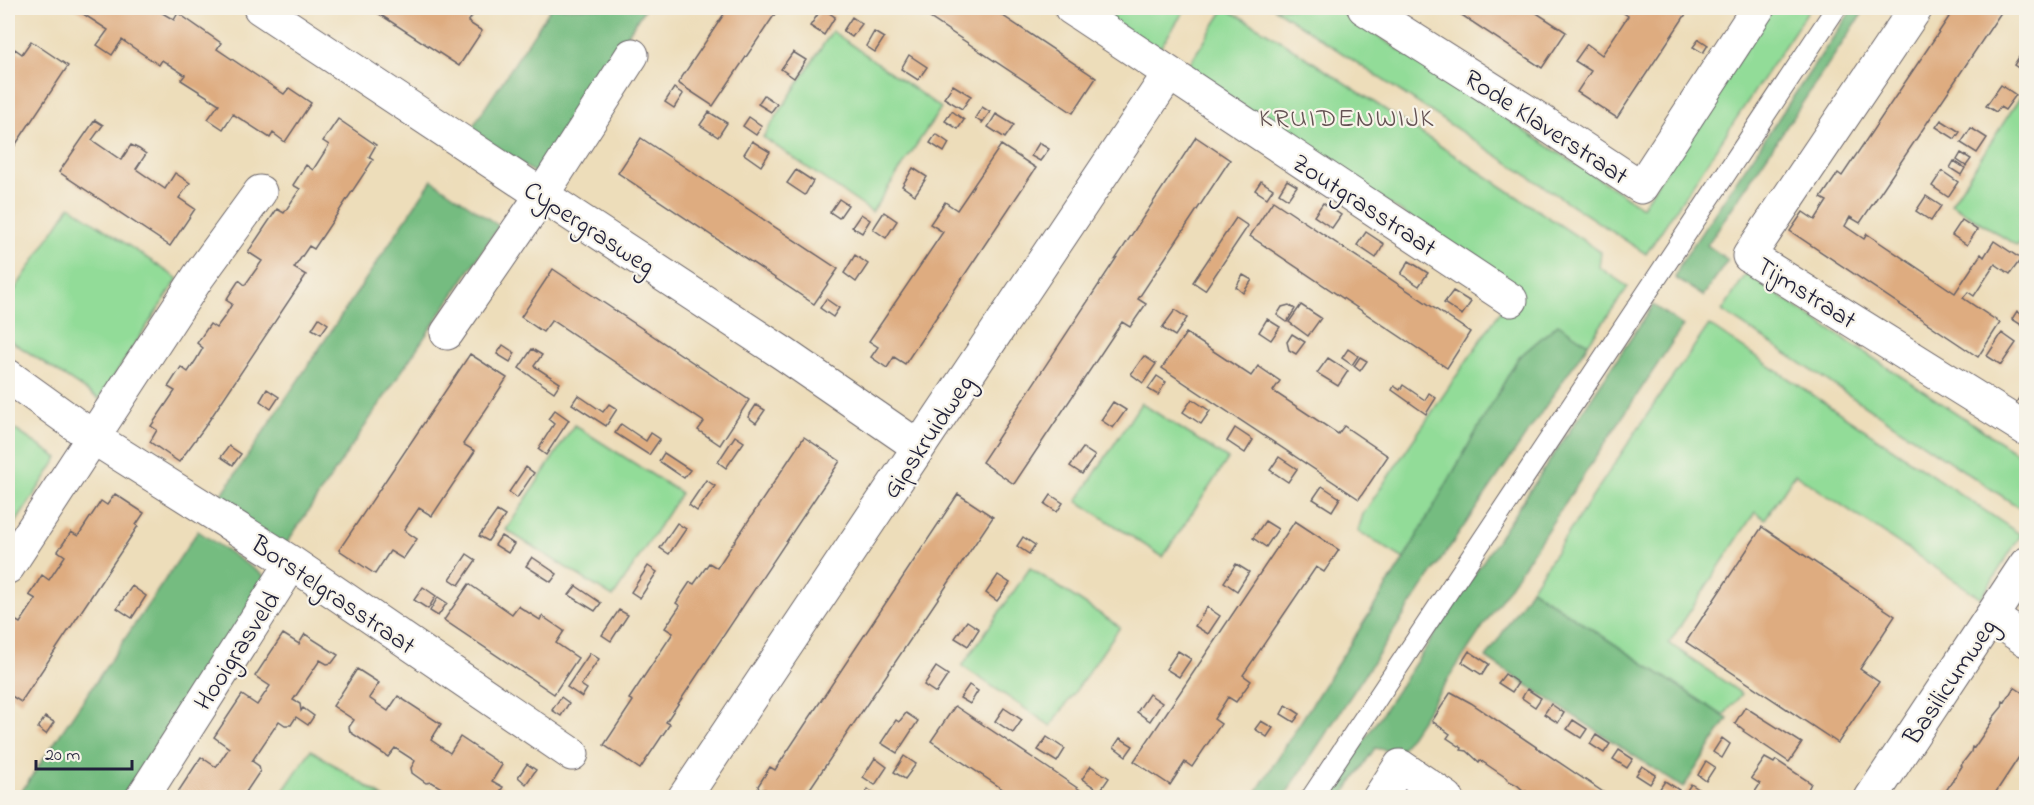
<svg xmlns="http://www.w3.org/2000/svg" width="2034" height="805" font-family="'Indie Flower',sans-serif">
  <rect width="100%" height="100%" fill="#f7f3e8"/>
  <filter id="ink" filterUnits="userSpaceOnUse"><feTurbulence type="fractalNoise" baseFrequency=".0167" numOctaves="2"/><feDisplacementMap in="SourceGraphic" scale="12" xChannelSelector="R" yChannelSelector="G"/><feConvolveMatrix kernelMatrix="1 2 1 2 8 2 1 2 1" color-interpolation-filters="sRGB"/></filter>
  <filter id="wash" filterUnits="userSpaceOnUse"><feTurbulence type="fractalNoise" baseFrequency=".008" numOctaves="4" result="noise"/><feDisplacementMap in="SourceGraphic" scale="24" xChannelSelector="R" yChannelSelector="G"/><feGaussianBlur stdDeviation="1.35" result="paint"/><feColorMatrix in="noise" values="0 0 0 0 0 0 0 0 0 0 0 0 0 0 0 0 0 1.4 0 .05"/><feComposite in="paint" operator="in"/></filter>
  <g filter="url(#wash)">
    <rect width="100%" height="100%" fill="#edddba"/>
    <path fill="#92dc98" stroke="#5a7f6a" stroke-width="1.5" d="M1093 8H1186L1158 51Z
      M1225 8 1275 37 1601 252 1599 267 1628 287 1588 344 1558 324 1518 358 1404 559 1358 531 1363 514 1516 288 1186 69Z
      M1274 8H1335L1642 207 1772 8H1810L1646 254Z
      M832 31 941 108 872 212 763 137Z
      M2026 88V232L2017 246 1951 204Z
      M70 206 178 279 99 399 8 339V300Z
      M1746 274 2026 459V512L1722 311Z
      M1709 325 2021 535 1981 598 1795 474 1765 519 1755 512 1669 643 1742 694 1723 716 1531 589 1665 388Z
      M1141 403 1228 459 1163 557 1077 501Z
      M8 425 58 458 8 535Z
      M574 425 681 493 613 597 506 530Z
      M1030 568 1120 627 1051 726 962 666Z
      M311 750 383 797H279Z"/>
    <path fill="#75bc80" stroke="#4c6f5e" stroke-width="1.5" d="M551 8H645L536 174 471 129Z
      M1853 8H1866L1707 245 1728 260 1703 296 1675 278 1681 263Z
      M432 180 499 226 282 550 214 506Z
      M1653 305 1683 326 1399 753 1375 748 1342 797 1326 798Z
      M1558 324 1588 344 1426 582 1284 797H1253L1404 559 1518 358Z
      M198 531 268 579 122 797 17 798Z
      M1531 589 1728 719 1683 788 1486 658Z"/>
    <g id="blocks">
      <path fill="#deac80" d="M74 8H154L174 20 178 13 221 43 217 49 251 72 284 94 289 88 311 103 285 142 273 133 270 138 233 114 223 129 208 119 219 104 181 80 185 75 162 60 159 65 122 40 112 55 97 45 108 30Z
        M370 8H446L451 11 453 8H478L468 22 482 31 459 66Z
        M728 8H779L713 106 678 83Z
        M822 8 835 17 824 35 810 26Z
        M915 8H991L1096 78 1073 113Z
        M1451 8H1529L1566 32 1542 68Z
        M1616 8H1690L1617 118 1577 92 1591 71 1575 61 1587 44 1602 55 1628 16Z
        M1955 8H2004L1860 223 1850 217 1845 226 1864 239 1867 234 1955 293 1981 254 1984 257 1994 241 2021 259 2010 274 1995 264 1974 296 1968 292 1963 298 2000 323 1978 357 1790 231 1803 212 1815 220 1827 201 1821 198 1838 173 1842 176Z
        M852 17 862 24 852 37 843 31Z
        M874 32 884 38 875 52 866 46Z
        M1699 39 1708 45 1703 53 1693 47Z
        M31 41 68 66 8 156V75L9 73 8 72V61L15 49 22 54Z
        M2024 49 2026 51V73L2014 65Z
        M793 52 806 60 794 78 781 69Z
        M909 55 927 67 918 80 901 69Z
        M953 85 971 96 962 109 944 98Z
        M2001 85 2016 95 2005 110 2000 107 1996 112 1986 106Z
        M674 88 683 94 674 108 665 102Z
        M764 95 777 104 771 112 758 104Z
        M982 107 990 112 982 123 975 118Z
        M952 111 964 120 958 129 945 121Z
        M709 112 727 123 718 137 700 125Z
        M996 114 1014 125 1005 138 988 127Z
        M749 117 762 126 756 135 743 126Z
        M338 119 376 145 369 157 373 160 314 249 309 246 294 268 306 275 204 428 179 462 150 442 157 430 151 426 175 391 168 387 181 367 188 372 196 360 203 348 197 343 210 324 216 328 225 316 232 304 226 300 239 280 245 285 262 261 248 252 277 209 284 213 300 189 293 185 306 165 313 170 329 145 323 141Z
        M95 120 103 125 92 140 121 160 131 145 139 149 146 154 136 169 165 189 175 173 190 183 179 198 195 209 170 246 59 172Z
        M1941 120 1960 132 1955 139 1936 127Z
        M1971 128 1987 138 1977 153 1961 143Z
        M936 134 949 143 944 152 930 143Z
        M1196 137 1230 160 1138 299 1146 304 1130 327 1122 322 1014 484 982 462Z
        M641 138 838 269 814 304 618 173Z
        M752 141 770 152 761 166 744 154Z
        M1039 143 1049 149 1040 161 1031 156Z
        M1001 145 1036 168 905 364 894 357 887 368 871 357 878 347 869 341 943 232 930 224 945 202 957 210Z
        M1961 153 1971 159 1966 166 1957 160Z
        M1954 161 1965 168 1961 175 1950 168Z
        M913 168 927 177 915 195 902 186Z
        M796 170 813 181 805 195 787 183Z
        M1942 171 1958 182 1948 197 1932 186Z
        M1287 180 1297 186 1288 199 1279 193Z
        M1261 181 1273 189 1267 198 1255 190Z
        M1926 196 1941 206 1931 221 1916 211Z
        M839 199 848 205 839 218 830 212Z
        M1273 201 1470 332 1447 368 1250 236Z
        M1323 203 1341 215 1332 228 1314 216Z
        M884 212 897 221 886 238 873 229Z
        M861 214 870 220 862 233 852 227Z
        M1236 218 1248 226 1205 290 1193 282Z
        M1962 220 1977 230 1967 245 1952 235Z
        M1366 232 1384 244 1376 258 1357 245Z
        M855 255 868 264 856 282 844 273Z
        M1409 261 1428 273 1419 286 1401 274Z
        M553 269 749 400 720 445 698 430 704 422 552 320 543 332 521 317Z
        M1243 275 1252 280 1243 293 1236 287Z
        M1453 291 1471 302 1462 315 1444 303Z
        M826 299 839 308 833 317 820 308Z
        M1289 305 1295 309 1287 322 1277 315 1282 307Z
        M1301 305 1321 318 1308 336 1289 322Z
        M1175 310 1187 318 1175 336 1162 328Z
        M2017 311 2026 318V328L2012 319Z
        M319 318 328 324 321 334 312 329Z
        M1267 319 1280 327 1271 340 1259 332Z
        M1186 333 1251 376 1258 366 1280 381 1273 391 1338 434 1344 426 1388 456 1359 499 1162 368Z
        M2002 333 2016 343 2001 365 1987 356Z
        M1292 334 1305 342 1296 354 1289 350 1287 342Z
        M503 345 515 353 510 362 497 354Z
        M532 349 542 355 534 366 560 383 554 392 519 368Z
        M1348 349 1358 356 1352 365 1342 358Z
        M470 354 507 378 463 444 475 451 432 516 419 508 404 530 417 539 403 559 390 551 375 574 339 550Z
        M1144 356 1156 364 1143 383 1131 374Z
        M1360 357 1367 361 1360 371 1354 366Z
        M1328 358 1348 371 1338 386 1317 373Z
        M1157 376 1166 382 1158 395 1148 389Z
        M1403 385 1425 400 1429 393 1436 398 1426 414 1392 390 1394 386 1400 390Z
        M2026 387V415L2014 406Z
        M267 389 279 397 271 409 260 401Z
        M578 395 603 412 609 404 617 409 606 426 572 404Z
        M1192 399 1210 411 1201 424 1183 412Z
        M1113 402 1126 410 1113 428 1101 420Z
        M756 405 765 410 756 423 748 417Z
        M555 410 569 420 546 455 538 449 554 424 548 419Z
        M621 424 646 441 651 433 660 439 649 455 615 433Z
        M1235 428 1253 440 1245 453 1227 441Z
        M735 436 744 442 726 468 718 462Z
        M804 437 840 461 666 722 670 724 640 769 604 745 633 701 629 699 673 633 665 628 680 606 676 603 690 582 694 584 709 563 717 568Z
        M229 446 241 454 233 465 221 457Z
        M1083 448 1095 456 1082 474 1070 466Z
        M664 453 690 470 684 478 659 461Z
        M1279 457 1297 469 1288 482 1270 470Z
        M526 467 534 473 517 498 509 492Z
        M706 480 715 486 697 511 689 505Z
        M1322 486 1340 498 1332 511 1313 499Z
        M115 494 144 513 136 525 138 526 21 702 10 695 8 698V627L13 619 20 623 36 599 29 595 36 585 42 575 49 580 65 556 58 551 71 532 78 536 101 501 107 505Z
        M958 494 993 517 807 793 808 798H767L765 789 759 790 758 786 770 767 775 770Z
        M1051 495 1063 503 1057 512 1045 504Z
        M497 511 505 516 488 541 479 536Z
        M1265 521 1278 529 1266 547 1253 538Z
        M1295 521 1339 550 1324 572 1316 567 1243 675 1251 681 1236 702 1228 697 1214 719 1221 724 1192 767 1185 762 1170 785 1134 761Z
        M677 523 686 529 669 554 660 548Z
        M1762 527 1895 616 1860 669 1879 682 1838 743 1686 642Z
        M501 536 514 544 508 553 495 545Z
        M1023 537 1035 545 1029 554 1017 546Z
        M467 554 476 560 459 585 450 579Z
        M532 557 557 574 551 582 526 566Z
        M1236 564 1249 572 1237 591 1224 582Z
        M648 566 657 572 640 598 631 592Z
        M998 575 1010 583 997 601 986 593Z
        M469 584 512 614 518 606 540 620 542 616 564 631 556 643 578 658 554 694 444 620Z
        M132 586 146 596 132 618 117 608Z
        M576 586 601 603 595 611 569 595Z
        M423 587 436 596 428 609 414 600Z
        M438 597 447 603 438 616 430 611Z
        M1207 607 1220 616 1208 634 1195 626Z
        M619 610 628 615 611 641 602 635Z
        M967 621 979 629 968 646 955 638Z
        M283 634 299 644 305 634 338 655 332 663 327 664 320 660 293 700 300 704 301 711 303 708 314 716 308 725 296 717 291 725H285L279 721 252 761 259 766 260 771 242 798H174L201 757 216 767 223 757 229 748 214 737 242 695 257 705 270 686 255 676Z
        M1178 651 1191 659 1179 677 1166 669Z
        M1469 651 1489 664 1482 675 1462 662Z
        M590 653 599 659 581 685 587 689 582 697 567 687Z
        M936 667 948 675 936 693 924 685Z
        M357 669 379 683 369 698 388 711 398 696 441 724 431 740 450 753 460 737 502 765 492 781 503 787 496 798H450L452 795 432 782 426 783 412 773 411 768 415 761 395 748 388 757 350 732 349 727 354 720 333 706Z
        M1505 674 1518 683 1512 692 1498 683Z
        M969 685 978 691 970 704 960 698Z
        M2014 687 2026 695V745L2019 757 1992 798H1941L1942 793 1944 794 1962 766 1961 765 1971 752 1972 747 1974 748 1993 720 1992 719 2002 707 2003 701 2005 702Z
        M1527 689 1541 698 1535 707 1522 698Z
        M1451 692 1471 703 1612 798H1536L1526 791 1525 792 1517 785 1507 780 1508 779 1480 760 1479 762 1467 751 1461 750 1462 748 1447 738 1450 734 1432 721Z
        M1149 694 1162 703 1150 721 1137 712Z
        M561 697 569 703 561 716 552 710Z
        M1551 704 1564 713 1558 723 1544 714Z
        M1286 705 1300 714 1294 722 1281 714Z
        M955 706 1042 764 1092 798H1016L931 741Z
        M1745 707 1802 743 1789 762 1743 731 1744 730 1735 723Z
        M1004 708 1022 720 1013 733 995 721Z
        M906 713 918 721 897 753 881 743 896 720 899 722Z
        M45 717 54 722 46 734 38 728Z
        M1573 720 1587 729 1581 738 1567 729Z
        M1261 721 1273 728 1267 737 1255 729Z
        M1596 735 1610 744 1604 753 1590 744Z
        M1047 737 1065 749 1057 762 1038 750Z
        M1120 738 1133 746 1126 756 1114 747Z
        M1722 738 1730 744 1722 758 1713 752Z
        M1619 750 1633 759 1627 768 1613 759Z
        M904 756 916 764 905 779 894 772Z
        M875 758 887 767 875 785 863 777Z
        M1765 758 1774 763 1776 760 1811 783 1806 794 1805 793 1802 798H1751L1760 784 1751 778Z
        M1706 761 1715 767 1706 781 1698 775Z
        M527 764 536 770 526 784 518 777Z
        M1091 766 1109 778 1100 791 1082 779Z
        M1642 766 1656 775 1650 784 1636 775Z
        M1665 781 1679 790 1673 798 1659 790Z
        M1691 784 1700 790 1695 798H1682Z
        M868 789 878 796 877 798H863Z"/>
    </g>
  </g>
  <g filter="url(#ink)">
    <use href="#blocks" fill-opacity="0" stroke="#696367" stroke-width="1.5"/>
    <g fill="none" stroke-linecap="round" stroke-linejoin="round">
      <g stroke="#696367" stroke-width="22">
        <path id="service" d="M1311 798 1836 8"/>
      </g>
      <g stroke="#696367" stroke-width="35">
        <path id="minor" d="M260 8 542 195 784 354 919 447
          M1071 8 1511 300
          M1364 8 1526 111 1641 187 1758 8
          M1916 8 1749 256 2026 429
          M447 333 542 195 632 55
          M8 376 94 438 292 563 572 754
          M8 567 198 277 260 192
          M1992 617 2026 640
          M142 798 292 563
          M684 798 1169 74
          M1379 798 1400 766 1447 798
          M1871 798 2026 564"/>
      </g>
      <use href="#service" stroke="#fff" stroke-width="20"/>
      <use href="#minor" stroke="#fff" stroke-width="33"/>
    </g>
  </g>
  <g text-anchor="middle" stroke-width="4.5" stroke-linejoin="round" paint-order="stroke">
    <g font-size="26" fill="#22223b" stroke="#f7f3e8">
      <text transform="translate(1547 126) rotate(33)" y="9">Rode Klaverstraat</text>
      <text transform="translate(1365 204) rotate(33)" y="9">Zoutgrasstraat</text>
      <text transform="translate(590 227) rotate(33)" y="9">Cypergrasweg</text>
      <text transform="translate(1807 292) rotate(32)" y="9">Tijmstraat</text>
      <text transform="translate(927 436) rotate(-56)" y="9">Gipskruidweg</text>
      <text transform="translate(334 594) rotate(34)" y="9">Borstelgrasstraat</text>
      <text transform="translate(236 650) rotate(-57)" y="9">Hooigrasveld</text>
      <text transform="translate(1949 681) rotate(-56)" y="9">Basilicumweg</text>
    </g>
    <g font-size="27" letter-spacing="1.5" fill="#645253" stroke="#f7f3e8">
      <text x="1347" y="126">KRUIDENWIJK</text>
    </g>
  </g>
  <rect width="2034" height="805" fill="none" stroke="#f7f3e8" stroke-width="30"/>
  <path d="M36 760v9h96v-9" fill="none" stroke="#22223b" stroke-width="3"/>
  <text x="45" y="760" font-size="18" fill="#22223b" stroke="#f7f3e8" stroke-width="4.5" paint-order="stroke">20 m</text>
</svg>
